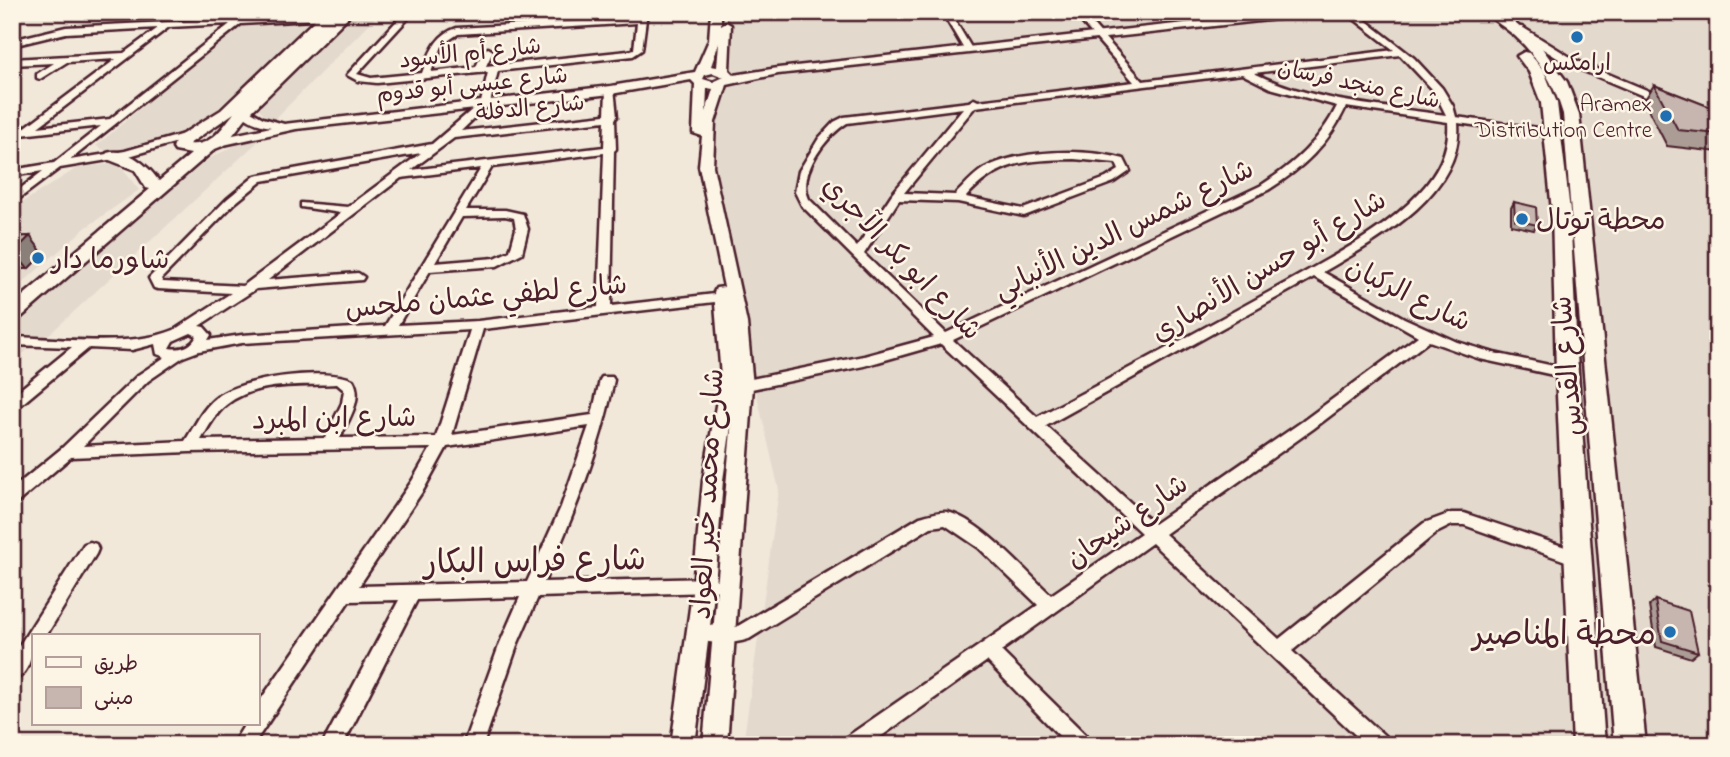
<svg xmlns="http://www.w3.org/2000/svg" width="1730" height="757" font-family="'Indie Flower','Playpen Sans Arabic',sans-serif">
  <rect width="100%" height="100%" fill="#f1e8da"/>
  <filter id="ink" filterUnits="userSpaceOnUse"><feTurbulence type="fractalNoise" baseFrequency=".0143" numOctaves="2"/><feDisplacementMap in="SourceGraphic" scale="14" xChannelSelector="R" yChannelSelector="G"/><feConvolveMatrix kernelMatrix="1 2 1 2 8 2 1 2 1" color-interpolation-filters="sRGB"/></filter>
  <g filter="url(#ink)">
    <path fill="#e4d9cd" d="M357 12H381L274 120 263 114 255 102 344 21Z
      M732 12H1718V745H743L779 490 703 163Z
      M312 21 208 118 189 131 152 144 110 153 96 146 236 27 247 23Z
      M264 136 53 331 12 362V327L208 159 240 143Z
      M118 163 139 190 84 229 12 292V209L77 168Z"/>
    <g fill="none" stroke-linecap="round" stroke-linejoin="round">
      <g stroke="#4a1f2b" stroke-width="5">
        <path id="minor" d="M405 12H414L357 74 371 78 422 73C430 53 435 35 457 28L638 18 639 12H647L642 50 633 56 498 71 490 103 461 131 605 115 606 90 614 88 617 117 615 119 616 149 614 151 611 306 732 292 738 296 732 300 483 329 452 435 592 415 600 380 602 377H612L614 380C600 450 574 515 544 582L712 578 718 580 721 585 718 590 712 592 538 597 518 643 483 745H463L500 643 520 597 417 600 343 745H322L399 600 349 601 253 745H232L245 724H257V705L412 481 431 448 189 452 71 457 18 502 12 504V489L62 448 138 375 165 357 157 354 155 344 132 350 89 348 17 408 12 409V396L72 347 12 345V337C59 338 131 348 174 330L231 293 158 289 154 288 149 278 227 199 255 176 432 144 481 102 488 72 377 83 358 81 347 75ZM637 23 634 49 628 51 486 66 493 51 488 48 483 51 476 67 431 72 443 44 458 34ZM605 121 604 147 411 170 454 138ZM421 153 348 207 301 203V207L341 213 243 286 163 282 161 279 235 203 262 181ZM604 153 598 307 478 321 398 325 430 271 497 266 522 253 528 229 523 214 505 210H466L492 167ZM481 168 385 326 242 335 208 340 211 335 204 327 199 326 256 289 362 280 364 277 358 273 268 280 401 178ZM505 216 514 218 516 229 510 251 495 258 435 263 462 217ZM470 330 436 437 340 438C348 420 364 399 353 380 325 367 242 378 217 397 202 408 195 426 185 441L83 446 148 381 183 357 199 351 242 343ZM191 333 197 336C191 347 181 350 169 348L173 341ZM337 384 344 390 342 403 325 438 201 440C208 428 215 414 226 405 255 381 302 386 337 384ZM589 426 561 507 527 582 359 586 424 489 447 447Z
          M942 12H950L972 49 971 51H965Z
          M1073 12H1082L1143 81 1394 50 1345 12H1355L1414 58 1442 88 1453 106 1456 117 1552 130 1557 133 1552 136 1458 123C1464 194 1375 242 1323 272L1404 318 1457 342 1494 353 1572 370 1574 373 1572 376 1567 378 1480 359 1429 341 1313 429 1165 534 1279 639 1424 523 1451 513H1464L1586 554 1588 559 1586 564 1580 566 1464 525H1452L1436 533 1292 651 1387 738 1390 745H1366L1152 543 1001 651 1089 738 1092 745H1068L987 661 869 745H842L845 738 1038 605 979 548 945 525 931 527 749 639C731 645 710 644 692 638L689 632 692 626 698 624 733 628 738 626 920 517C929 515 938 511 947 512 980 519 1027 573 1051 595L1141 533 941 344 864 366 737 392 730 387 737 382 864 356 934 337 802 206 795 192 799 171 819 138 834 122 844 117 969 102 974 99 978 101 1134 82ZM1400 55 1434 91 1446 115C1381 106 1313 102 1254 73ZM1242 74 1270 88 1337 106C1320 141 1293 165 1260 186L946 333 864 254 899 200 958 202 1024 216 1114 182 1130 171 1124 159C1085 148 1019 149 983 169 972 176 964 186 955 195L904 193 975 107ZM1346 107 1448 122C1450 150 1438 173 1419 193 1382 233 1329 258 1282 285 1201 330 1119 374 1037 417L953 340 1268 190C1302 169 1329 144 1346 107ZM963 108 892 194 857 247 809 199C797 174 826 136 847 123ZM1074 159 1116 163 1119 170 1106 178 1023 209 966 197C999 161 1027 160 1074 159ZM1314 277 1418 336 1303 421 1154 524 1046 426Z
          M1701 12 1718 13V18L1702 14Z
          M327 14 330 15V19L241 24 70 160 125 151 194 131 198 132V136L126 157 60 168 12 204V195L43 171 12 176V170L54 163 101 126 12 136V130L23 129 116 59 67 62 40 79 37 78V74L54 63 12 65V59L124 53 158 28 66 33 12 46V40L66 27ZM230 24 110 119 38 127 169 27Z
          M90 542 96 544 98 549 96 554 46 636H33C33 653 30 675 12 681V657L84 544Z"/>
      </g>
      <g stroke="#4a1f2b" stroke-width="5">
        <path id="tertiary" d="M711 12H721V25L726 22 731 25 729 70 734 75 778 68 1284 12H1320L1315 15 778 74 727 85 715 122 713 166 747 323 753 386 727 745H703L732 419 723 480 715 586 695 745H671L693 586 703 480 721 377 714 292 716 288 724 287 699 166 702 136 693 133 695 84 691 80 611 94 296 129 219 146 213 142 214 139 271 127C258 125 247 121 238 111L244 107 263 118 284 124 611 86 695 72 709 40ZM719 43 717 67 711 66ZM713 73 724 77 713 82 703 79 705 75ZM707 88 713 89 706 112Z
          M1514 27H1522L1575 60 1675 102 1665 105 1567 64 1514 31Z"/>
      </g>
      <g stroke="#4a1f2b" stroke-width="5">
        <path id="primary" d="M323 12H337L335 15 339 12H353L249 114 225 145 215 149 19 319 12 321V305L150 189 146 188 135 170 107 159 105 156 107 153C128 147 148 166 159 181L191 154 175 151 173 148 176 138 221 110ZM234 113C222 128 211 147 189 144Z"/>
      </g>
      <g stroke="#4a1f2b" stroke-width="5">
        <path id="trunk" d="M1485 12H1501L1536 40 1567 82 1579 114 1646 745H1614L1563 114C1554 83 1539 58 1515 36 1506 28 1494 21 1485 12Z
          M1524 52 1529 53 1544 71 1557 103 1570 211 1578 373 1605 745H1573L1556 373 1552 211 1541 103 1529 72 1517 56Z"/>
      </g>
      <use href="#minor" fill="#fcf5e5" fill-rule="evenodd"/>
      <use href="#tertiary" fill="#fcf5e5" fill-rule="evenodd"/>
      <use href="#primary" fill="#fcf5e5" fill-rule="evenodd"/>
      <use href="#trunk" fill="#fcf5e5" fill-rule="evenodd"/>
    </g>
    <path fill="#ab9d96" stroke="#4a1f2b" stroke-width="2" d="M1654 85 1718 110V152L1667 146 1644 101Z
      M1514 202 1537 225 1534 230 1511 225V208Z
      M30 236 43 254 28 269H12V237Z
      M1655 600 1698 652 1691 658 1656 647 1649 606Z"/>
    <path fill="#8b7f7a" stroke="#4a1f2b" stroke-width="2" d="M30 236 43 254 28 269 14 252Z"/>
    <path fill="#c7b6af" stroke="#4a1f2b" stroke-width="2" d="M1654 85 1718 110V134L1678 130Z
      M1514 202 1536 207 1537 225 1515 220Z
      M30 236 14 252H12V237Z
      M1655 600 1689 611 1698 652 1662 641Z"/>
  </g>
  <g fill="#1f6fb2" stroke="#fcf5e5" stroke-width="2.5">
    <circle cx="1577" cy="37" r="7"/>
    <circle cx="1666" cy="116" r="7"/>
    <circle cx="1522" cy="219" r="7"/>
    <circle cx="38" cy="258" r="7"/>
    <circle cx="1670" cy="632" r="7"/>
  </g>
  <g text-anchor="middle" stroke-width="5" stroke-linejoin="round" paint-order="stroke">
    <g font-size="23" fill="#4a1f2b" stroke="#fcf5e5">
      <text transform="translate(470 52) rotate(-6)" y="8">شارع أم الأسود</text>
      <text transform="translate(1359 83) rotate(12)" y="8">شارع منجد فرسان</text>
      <text transform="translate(472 84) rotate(-6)" y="8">شارع عيسى أبو قدوم</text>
      <text transform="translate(530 107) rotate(-6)" y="8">شارع الدفلة</text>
    </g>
    <g font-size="23" fill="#4a1f2b" stroke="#fcf5e5">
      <text x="1577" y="70">ارامكس</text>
      <text x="1652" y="111" text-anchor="end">Aramex<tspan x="1652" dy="26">Distribution Centre</tspan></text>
    </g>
    <g font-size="28" fill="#4a1f2b" stroke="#fcf5e5" text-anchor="start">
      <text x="1536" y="229">محطة توتال</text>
      <text x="52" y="268">شاورما دار</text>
    </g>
    <g font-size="28" fill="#4a1f2b" stroke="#fcf5e5">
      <text transform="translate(1123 228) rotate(-26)" y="10">شارع شمس الدين الأنبابي</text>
      <text transform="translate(903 257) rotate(46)" y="10">شارع ابو بكر الآجري</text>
      <text transform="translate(1268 265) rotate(-31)" y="10">شارع أبو حسن الأنصاري</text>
      <text transform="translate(1409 293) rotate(26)" y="10">شارع الركبان</text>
      <text transform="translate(486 295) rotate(-5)" y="10">شارع لطفي عثمان ملحس</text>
      <text transform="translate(1566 366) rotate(-95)" y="10">شارع القدس</text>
      <text transform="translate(334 417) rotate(-1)" y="10">شارع ابن المبرد</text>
      <text transform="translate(706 494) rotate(-87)" y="10">شارع محمد خير العواد</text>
      <text transform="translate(1126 520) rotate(-35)" y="10">شارع شيحان</text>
    </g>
    <g font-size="33" fill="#4a1f2b" stroke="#fcf5e5">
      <text transform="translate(535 559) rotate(-1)" y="12">شارع فراس البكار</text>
    </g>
    <g font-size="33" fill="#4a1f2b" stroke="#fcf5e5" text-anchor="end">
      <text x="1656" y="644">محطة المناصير</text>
    </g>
  </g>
  <rect width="1730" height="757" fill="none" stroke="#fcf5e5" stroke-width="42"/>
  <rect x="21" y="21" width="1688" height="715" fill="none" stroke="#4a1f2b" stroke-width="2.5" filter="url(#ink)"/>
  <rect x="32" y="634" width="228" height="91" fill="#fcf5e5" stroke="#b59f9b" stroke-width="2"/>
  <rect x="46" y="657" width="35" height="10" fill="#fcf5e5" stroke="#b59f9b" stroke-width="2"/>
  <text x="94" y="670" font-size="21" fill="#4a1f2b">طريق</text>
  <rect x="46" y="687" width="35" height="21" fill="#c7b6af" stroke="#b59f9b" stroke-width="2"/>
  <text x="94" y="704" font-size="21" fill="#4a1f2b">مبنى</text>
</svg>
